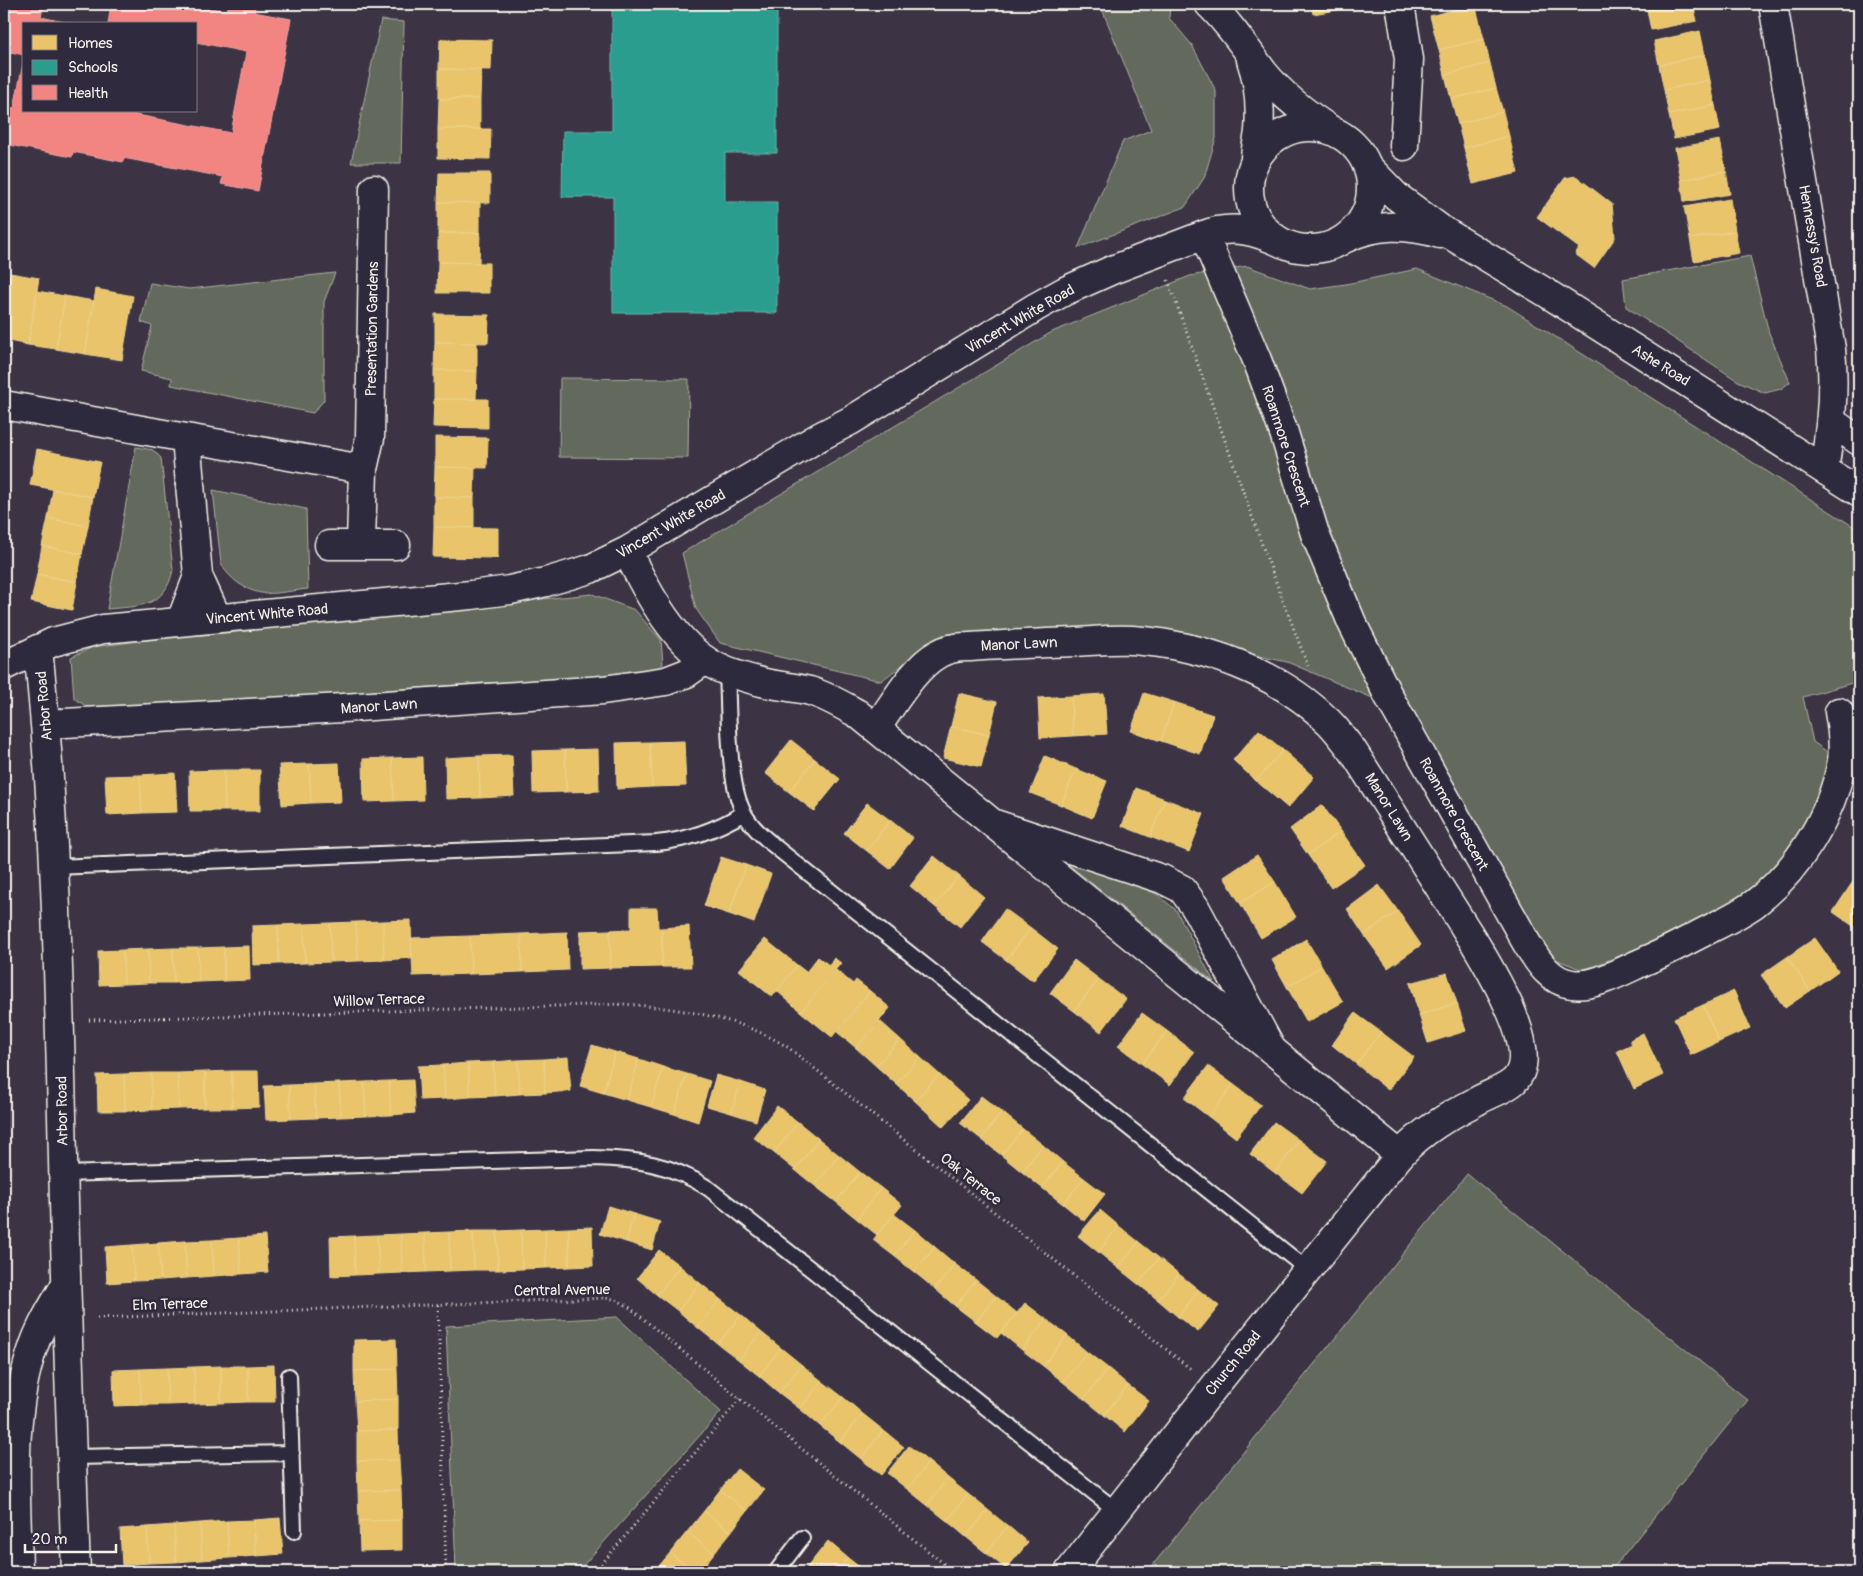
<svg xmlns="http://www.w3.org/2000/svg" width="1863" height="1576" font-family="Pangolin,sans-serif">
  <rect width="100%" height="100%" fill="#3c3444"/>
  <filter id="ink" filterUnits="userSpaceOnUse"><feTurbulence type="fractalNoise" baseFrequency=".02" numOctaves="2"/><feDisplacementMap in="SourceGraphic" scale="10" xChannelSelector="R" yChannelSelector="G"/><feConvolveMatrix kernelMatrix="1 2 1 2 8 2 1 2 1" color-interpolation-filters="sRGB"/></filter>
  <g filter="url(#ink)">
    <path fill="#646a5d" stroke="#acaea2" d="M1100 4H1169L1170 5 1169 18 1192 45 1216 91V138L1204 178 1185 207 1078 248 1123 141 1151 130Z
      M381 20 404 22 401 163H351Z
      M1750 256 1769 333 1790 382 1781 389 1765 393 1738 381 1626 307 1623 279Z
      M1247 266 1310 289 1346 284 1417 269 1507 306 1859 530V681L1803 697 1813 742 1836 758 1802 836 1731 913 1583 970 1552 958 1413 715 1287 662 1122 627 942 635 881 681 720 643 696 609 682 553 1052 332 1190 276Z
      M335 273 324 302V400L313 413 171 385 172 378 141 371 152 326 141 322 150 283 189 289Z
      M560 378 689 379 688 458 559 457Z
      M136 447 153 450 161 458 173 570C165 608 139 606 107 609Z
      M213 490 306 509 308 589C296 590 272 595 261 593 244 590 229 578 221 564Z
      M592 594 635 610 661 640 663 664 644 676 611 679 481 683 354 693 87 707 74 698 71 657 93 647 193 634Z
      M1081 861 1157 894 1176 910 1214 982 1068 864Z
      M1467 1174 1748 1400 1610 1572H1147Z
      M617 1317 721 1412 577 1572H467L456 1570 446 1326Z"/>
    <path fill="#e9c46a" stroke="#ecd290" d="M1311 4H1347L1348 8 1313 14Z
      M1475 4 1484 39 1439 50 1430 16Z
      M1653 4H1693L1697 21 1651 30 1646 5Z
      M1700 31 1705 55 1659 65 1654 41Z
      M440 39 492 40 491 70 439 69Z
      M1484 39 1490 63 1445 75 1439 50Z
      M1705 55 1710 80 1664 90 1659 65Z
      M1490 63 1496 88 1451 99 1445 75Z
      M439 69 481 70 480 99H439Z
      M1710 80 1715 105 1669 115 1664 90Z
      M1496 88 1503 112 1458 124 1451 99Z
      M439 99H480V129H438Z
      M1715 105 1720 130 1674 139 1669 115Z
      M1503 112 1509 136 1464 148 1458 124Z
      M438 129H491L490 159 438 158Z
      M1509 136 1518 173 1473 184 1464 148Z
      M1720 140 1726 171 1681 180 1675 148Z
      M1726 171 1730 194 1684 202 1681 180Z
      M439 173H490V203L438 202Z
      M1576 176 1612 204 1615 238 1594 268 1575 254 1579 248 1537 217 1565 178Z
      M1730 199 1735 231 1690 239 1684 207Z
      M438 202 480 203V233H438Z
      M1735 231 1739 253 1694 261 1690 239Z
      M438 233H480L479 263 438 262Z
      M438 262 489 263V293H437Z
      M10 273 39 278 28 345 4 340V312Z
      M96 289 133 296 122 360 85 354Z
      M37 291 65 296 56 349 28 345Z
      M65 296 94 301 85 354 56 349Z
      M435 314 489 315 488 343 435 342Z
      M435 342 477 343V371L434 370Z
      M434 370 477 371 476 399H434Z
      M434 399H488V428L433 427Z
      M435 437 488 438 487 468 435 467Z
      M37 449 100 462 93 497 30 485Z
      M435 467 475 468 474 498 434 497Z
      M53 489 93 497 88 526 48 518Z
      M434 497 474 498V528L434 527Z
      M48 518 88 526 82 554 42 546Z
      M434 527 498 528V558L433 557Z
      M42 546 82 554 77 582 37 574Z
      M37 574 77 582 72 610 31 602Z
      M959 693 997 702 989 735 951 726Z
      M1144 693 1174 702 1161 741 1131 731Z
      M1104 694 1107 734 1073 736 1071 696Z
      M1071 696 1073 736 1040 738 1038 698Z
      M1174 702 1213 715 1200 754 1161 741Z
      M951 726 989 735 981 767 943 758Z
      M1259 730 1283 750 1256 781 1233 760Z
      M791 740 815 759 789 792 765 773Z
      M684 741 686 786 652 787 650 742Z
      M650 742 652 787 617 789 616 743Z
      M598 749 599 791 566 792 565 750Z
      M565 750 566 792 533 793 532 751Z
      M1283 750 1314 777 1288 808 1256 781Z
      M512 755 514 796 480 798 479 756Z
      M479 756 480 798 446 799 445 758Z
      M1045 756 1076 769 1061 805 1030 793Z
      M422 757 423 800 394 801 392 758Z
      M392 758 394 801 364 802 363 759Z
      M815 759 840 779 814 811 789 792Z
      M339 763 341 802 311 803 309 764Z
      M309 764 311 803 282 805 279 765Z
      M1076 769 1107 781 1092 818 1061 805Z
      M224 770 225 811H190L189 771Z
      M224 770H260V811H225Z
      M175 773 177 812 142 813 140 775Z
      M140 775 142 813 107 815 105 776Z
      M1136 788 1165 799 1150 837 1122 826Z
      M1165 799 1204 814 1189 852 1150 837Z
      M867 803 890 820 867 851 844 833Z
      M1322 805 1341 831 1308 855 1290 829Z
      M890 820 913 838 890 869 867 851Z
      M1341 831 1365 865 1331 888 1308 855Z
      M1257 855 1275 882 1240 903 1224 877Z
      M934 856 959 876 934 906 910 886Z
      M721 857 746 865 729 914 704 906Z
      M746 865 771 874 754 923 729 914Z
      M1859 873V893L1850 886Z
      M959 876 984 897 960 927 934 906Z
      M1275 882 1296 917 1261 938 1240 903Z
      M1379 885 1398 911 1364 935 1347 909Z
      M1850 886 1859 893V930L1833 912Z
      M631 908H657L658 928H662V967L611 968 610 930 631 929Z
      M1005 909 1031 928 1006 960 982 942Z
      M1398 911 1421 945 1388 968 1364 935Z
      M411 920 412 958 384 960 383 921Z
      M383 921 384 960 358 961 356 922Z
      M356 922 358 961 331 962 330 923Z
      M330 923 331 962 305 963 304 924Z
      M304 924 305 963 279 964 278 925Z
      M278 925 279 964 253 965 252 926Z
      M689 926 691 967H662V928Z
      M1031 928 1058 949 1033 981 1006 960Z
      M610 930 611 968 580 969V931Z
      M567 932 568 970 522 972 521 934Z
      M521 934 522 972 471 974 470 936Z
      M470 936 471 974 413 976 411 938Z
      M1815 938 1838 971 1810 991 1787 957Z
      M765 939 797 965 772 997 739 970Z
      M1306 939 1322 966 1287 987 1272 960Z
      M249 946 250 980 224 981V947Z
      M224 947V981L199 982 198 948Z
      M173 948H198L199 982 174 983Z
      M173 948 174 983H149L148 949Z
      M148 949 149 983 124 984 123 950Z
      M123 950 124 984 99 985 98 951Z
      M818 957 829 965 834 958 841 963 801 1012 777 991 797 965 806 972Z
      M1787 957 1810 991 1785 1008 1761 975Z
      M1074 960 1099 979 1074 1011 1050 993Z
      M1322 966 1343 1002 1307 1022 1287 987Z
      M836 970 853 984 856 980 870 991 832 1037 801 1012Z
      M1447 973 1457 1003 1419 1015 1410 983Z
      M1099 979 1126 999 1101 1032 1074 1011Z
      M870 991 890 1008 856 1048 837 1032Z
      M1734 991 1750 1028 1719 1042 1703 1005Z
      M1457 1003 1466 1031 1428 1043 1419 1015Z
      M1703 1005 1719 1042 1691 1055 1674 1018Z
      M1142 1013 1167 1031 1142 1064 1118 1046Z
      M1355 1013 1381 1032 1356 1064 1332 1045Z
      M880 1021 900 1039 876 1066 856 1048Z
      M1167 1031 1194 1052 1170 1085 1142 1064Z
      M1381 1032 1414 1057 1388 1090 1356 1064Z
      M1643 1033 1663 1075 1634 1089 1617 1051 1632 1044 1630 1040Z
      M900 1039 920 1057 896 1084 876 1066Z
      M592 1045 615 1052 603 1093 580 1086Z
      M615 1052 639 1059 627 1100 603 1093Z
      M568 1057 571 1091 545 1093 544 1059Z
      M920 1057 939 1074 915 1101 896 1084Z
      M544 1059 545 1093 520 1094 518 1060Z
      M639 1059 663 1067 651 1107 627 1100Z
      M518 1060 520 1094 495 1096 493 1062Z
      M493 1062 495 1096 470 1097 468 1063Z
      M468 1063 470 1097 445 1099 443 1065Z
      M443 1065 445 1099 420 1100 418 1066Z
      M1208 1066 1233 1084 1209 1117 1184 1098Z
      M663 1067 687 1074 674 1114 651 1107Z
      M232 1071H258L259 1107 232 1108Z
      M232 1071V1108H205V1072Z
      M205 1072V1108L179 1109 178 1073Z
      M151 1073H178L179 1109 152 1110Z
      M151 1073 152 1110 125 1111 124 1074Z
      M124 1074 125 1111H98L97 1075Z
      M687 1074 710 1081 698 1122 674 1114Z
      M939 1074 968 1100 943 1127 915 1101Z
      M716 1075 741 1082 731 1113 707 1106Z
      M413 1080 415 1113 391 1115 389 1081Z
      M389 1081 391 1115 366 1116 364 1082Z
      M364 1082 366 1116 341 1117 339 1083Z
      M741 1082 765 1090 756 1121 731 1113Z
      M339 1083 341 1117 316 1118 314 1084Z
      M314 1084 316 1118 291 1119 289 1085Z
      M1233 1084 1261 1105 1236 1138 1209 1117Z
      M289 1085 291 1119 266 1120 264 1086Z
      M4 1088H6V1119H4Z
      M981 1096 1002 1112 981 1139 960 1123Z
      M777 1106 798 1122 774 1153 753 1137Z
      M1002 1112 1023 1129 1001 1155 981 1139Z
      M4 1119H6L7 1150H4Z
      M798 1122 819 1139 795 1170 774 1153Z
      M1274 1122 1299 1140 1275 1173 1250 1154Z
      M1023 1129 1043 1145 1022 1172 1001 1155Z
      M819 1139 839 1155 815 1186 795 1170Z
      M1299 1140 1327 1161 1302 1193 1275 1173Z
      M1043 1145 1063 1162 1042 1188 1022 1172Z
      M839 1155 860 1172 836 1202 815 1186Z
      M1063 1162 1084 1178 1063 1204 1042 1188Z
      M860 1172 881 1188 857 1219 836 1202Z
      M1084 1178 1105 1194 1084 1221 1063 1204Z
      M881 1188 902 1205 877 1235 857 1219Z
      M608 1206 634 1214 626 1242 600 1234Z
      M1100 1210 1119 1226 1098 1252 1078 1236Z
      M634 1214 660 1222 652 1250 626 1242Z
      M894 1214 915 1230 894 1256 873 1240Z
      M1119 1226 1139 1242 1118 1268 1098 1252Z
      M592 1227 593 1266 569 1267V1228Z
      M569 1228V1267L546 1268 545 1229Z
      M545 1229 546 1268 522 1269 521 1230Z
      M521 1230 522 1269 498 1270 497 1231Z
      M915 1230 935 1247 914 1272 894 1256Z
      M473 1231 474 1270 450 1271 449 1232Z
      M473 1231H497L498 1270H474Z
      M449 1232 450 1271 426 1272 425 1233Z
      M425 1233 426 1272 402 1273 401 1234Z
      M401 1234 402 1273 379 1274 377 1235Z
      M377 1235 379 1274 355 1275 354 1236Z
      M265 1236 268 1272 241 1274 239 1238Z
      M354 1236 355 1275 331 1276 330 1237Z
      M239 1238 241 1274 214 1276 212 1240Z
      M212 1240 214 1276 187 1278 185 1241Z
      M185 1241 187 1278 161 1280 158 1243Z
      M1139 1242 1159 1258 1138 1284 1118 1268Z
      M158 1243 161 1280 134 1281 132 1245Z
      M132 1245 134 1281 107 1283 105 1247Z
      M935 1247 955 1264 935 1289 914 1272Z
      M659 1250 680 1266 657 1295 637 1278Z
      M1159 1258 1179 1274 1158 1300 1138 1284Z
      M955 1264 976 1280 955 1306 935 1289Z
      M680 1266 700 1283 678 1311 657 1295Z
      M1179 1274 1199 1290 1178 1317 1158 1300Z
      M976 1280 996 1296 976 1322 955 1306Z
      M700 1283 720 1299 698 1328 678 1311Z
      M1199 1290 1219 1306 1198 1332 1178 1317Z
      M996 1296 1017 1313 997 1338 976 1322Z
      M720 1299 741 1315 718 1344 698 1328Z
      M1025 1303 1046 1319 1022 1350 1001 1333Z
      M741 1315 761 1332 739 1360 718 1344Z
      M1046 1319 1067 1335 1043 1366 1022 1350Z
      M761 1332 781 1348 759 1376 739 1360Z
      M1067 1335 1087 1352 1063 1382 1043 1366Z
      M396 1339 397 1369 354 1371V1340Z
      M781 1348 802 1365 779 1393 759 1376Z
      M1087 1352 1108 1368 1084 1399 1063 1382Z
      M274 1365 275 1402H248V1366Z
      M802 1365 822 1381 800 1409 779 1393Z
      M221 1366H248V1402L221 1403Z
      M221 1366V1403L195 1404 194 1367Z
      M194 1367 195 1404 168 1405 167 1368Z
      M167 1368 168 1405H141L140 1369Z
      M1108 1368 1128 1385 1104 1415 1084 1399Z
      M140 1369 141 1405 114 1406 113 1370Z
      M397 1369 398 1399 355 1401 354 1371Z
      M822 1381 843 1397 820 1426 800 1409Z
      M1128 1385 1149 1401 1125 1432 1104 1415Z
      M843 1397 863 1414 840 1442 820 1426Z
      M398 1399V1430L357 1431 355 1401Z
      M863 1414 883 1430 861 1459 840 1442Z
      M398 1430 399 1460 357 1461V1431Z
      M883 1430 904 1447 881 1475 861 1459Z
      M909 1446 929 1462 907 1489 887 1473Z
      M399 1460 401 1490 358 1491 357 1461Z
      M929 1462 948 1478 927 1505 907 1489Z
      M737 1469 764 1490 747 1511 720 1490Z
      M948 1478 968 1494 947 1521 927 1505Z
      M401 1490 402 1520 359 1521 358 1491Z
      M720 1490 747 1511 731 1532 704 1511Z
      M968 1494 988 1510 966 1537 947 1521Z
      M988 1510 1008 1526 986 1553 966 1537Z
      M704 1511 731 1532 714 1553 687 1532Z
      M280 1518 283 1554 256 1556 254 1520Z
      M254 1520 256 1556 229 1558 227 1521Z
      M402 1520V1550L360 1551 359 1521Z
      M227 1521 229 1558 202 1560 200 1523Z
      M200 1523 202 1560 176 1562 174 1525Z
      M174 1525 176 1562 149 1563 147 1527Z
      M1008 1526 1028 1543 1006 1569 986 1553Z
      M147 1527 149 1563 122 1565 120 1529Z
      M687 1532 714 1553 699 1572H695L670 1553Z
      M828 1541 848 1558 836 1572H808L805 1570Z
      M670 1553 695 1572H654Z
      M848 1558 866 1572H836Z
      M401 1567V1572H365V1570Z"/>
    <path fill="#2a9d8f" stroke="#67b6aa" d="M612 4H777V153H725V202H777V313H613V197H562L563 131H612Z"/>
    <path fill="#f28482" stroke="#f3a5a1" d="M4 4H44L41 17 74 24H24V55L10 52 12 45 4 44Z
      M111 4H186L227 11 229 4H239L255 7 254 12 291 19 258 191 221 184 223 177 123 158V162L73 152 72 157 4 144V107L14 108 24 58V111H132V114L231 133 246 52 196 42V24H108Z"/>
    <g fill="none" stroke-linecap="round" stroke-linejoin="round">
      <g stroke="#f4f1e8" stroke-width="18">
        <path id="lane" d="M727 672C729 709 727 782 744 813 752 828 766 839 778 849L1308 1270
          M54 867 656 843C689 840 716 830 744 813
          M63 1174 594 1158C637 1159 671 1164 708 1188L1117 1511
          M289 1376 294 1531
          M72 1457 292 1453
          M776 1572 802 1538"/>
      </g>
      <g stroke="#f4f1e8" stroke-width="31">
        <path id="street" d="M1400 4 1409 59 1404 146
          M1204 235 1257 360 1284 433 1315 534 1352 623 1389 697 1526 942C1537 960 1549 981 1572 984 1594 988 1626 969 1647 960 1664 953 1681 944 1698 935 1717 925 1737 916 1754 904 1798 871 1832 815 1842 761 1844 745 1842 728 1839 712
          M4 405 186 438
          M1831 421 1859 441
          M363 469 361 545H396
          M329 545H361
          M217 618 198 576 186 438 363 469 370 438 374 189
          M181 621 198 576
          M46 724 343 708 603 690 666 681 687 673 705 660
          M876 728C893 705 913 668 938 654 948 648 958 647 968 647 1004 645 1039 643 1075 642 1094 641 1113 639 1132 640 1203 645 1277 671 1329 722 1338 731 1345 741 1353 751L1476 945C1492 973 1543 1053 1514 1081 1504 1090 1489 1094 1477 1101 1448 1116 1422 1131 1400 1155
          M995 824 1162 879 1182 889 1195 907 1272 1050
          M18 1572C17 1498 8 1417 34 1345 42 1323 54 1304 66 1284"/>
      </g>
      <g stroke="#f4f1e8" stroke-width="31">
        <path id="secondary" d="M1209 4C1231 25 1246 49 1264 73 1283 96 1306 114 1331 130
          M1773 4 1831 349C1835 390 1831 428 1824 469
          M1251 60C1259 83 1261 107 1259 131 1258 141 1255 150 1255 159
          M1249 188a61 61 0 1 1 122 0a61 61 0 1 1-122 0Z
          M1367 166 1396 196 1442 230 1545 292 1859 492
          M1344 239C1376 223 1407 224 1440 234
          M627 551C647 592 675 646 717 667 731 674 746 678 761 682 777 686 794 687 810 691 827 696 842 705 858 714L1272 1050 1400 1155 1214 1387 1069 1572
          M38 649C56 819 59 989 63 1159 66 1297 71 1435 76 1572
          M4 666 53 642 103 629 471 595 510 590 546 582 590 569 627 551 819 437 850 421 1036 307 1065 291 1112 270 1204 235C1233 224 1256 231 1284 244"/>
      </g>
      <path stroke="#f4f1e8" stroke-width="3" stroke-dasharray="1 4" stroke-linecap="butt" d="M4 66H13
        M1168 280 1265 553 1308 666
        M89 1020 623 1004C679 1008 741 1017 789 1048L1192 1370
        M438 1305 446 1572
        M97 1318 603 1298 616 1299 629 1307 740 1399 954 1572
        M595 1572 740 1399"/>
      <use href="#lane" stroke="#2f2a3d" stroke-width="14"/>
      <use href="#street" stroke="#2f2a3d" stroke-width="28"/>
      <use href="#secondary" stroke="#2f2a3d" stroke-width="28"/>
    </g>
  </g>
  <g text-anchor="middle" stroke-width="5" stroke-linejoin="round" paint-order="stroke">
    <g font-size="15" fill="#f4f1e8" stroke="#2f2a3d">
      <text transform="translate(1813 236) rotate(80)" y="5">Hennessy's Road</text>
      <text transform="translate(1020 319) rotate(-30)" y="5">Vincent White Road</text>
      <text transform="translate(372 329) rotate(-89)" y="5">Presentation Gardens</text>
      <text transform="translate(1661 365) rotate(32)" y="5">Ashe Road</text>
      <text transform="translate(1286 446) rotate(72)" y="5">Roanmore Crescent</text>
      <text transform="translate(671 524) rotate(-30)" y="5">Vincent White Road</text>
      <text transform="translate(267 614) rotate(-5)" y="5">Vincent White Road</text>
      <text transform="translate(1019 644) rotate(-3)" y="5">Manor Lawn</text>
      <text transform="translate(44 706) rotate(-95)" y="5">Arbor Road</text>
      <text transform="translate(379 706) rotate(-4)" y="5">Manor Lawn</text>
      <text transform="translate(1389 807) rotate(58)" y="5">Manor Lawn</text>
      <text transform="translate(1454 814) rotate(61)" y="5">Roanmore Crescent</text>
      <text transform="translate(379 1000) rotate(-2)" y="5">Willow Terrace</text>
      <text transform="translate(62 1111) rotate(-91)" y="5">Arbor Road</text>
      <text transform="translate(971 1179) rotate(39)" y="5">Oak Terrace</text>
      <text transform="translate(562 1290) rotate(-1)" y="5">Central Avenue</text>
      <text transform="translate(170 1304) rotate(-2)" y="5">Elm Terrace</text>
      <text transform="translate(1233 1363) rotate(-51)" y="5">Church Road</text>
    </g>
  </g>
  <rect width="1863" height="1576" fill="none" stroke="#2f2a3d" stroke-width="20"/>
  <rect x="10" y="10" width="1843" height="1556" fill="none" stroke="#f4f1e8" stroke-width="2" filter="url(#ink)"/>
  <rect x="22" y="22" width="175" height="90" fill="#2f2a3d" stroke="#7e7a81"/>
  <rect x="32" y="35" width="25" height="15" fill="#e9c46a" stroke="#7e7a81"/>
  <text x="68" y="48" font-size="15" fill="#f4f1e8">Homes</text>
  <rect x="32" y="60" width="25" height="15" fill="#2a9d8f" stroke="#7e7a81"/>
  <text x="68" y="72" font-size="15" fill="#f4f1e8">Schools</text>
  <rect x="32" y="85" width="25" height="15" fill="#f28482" stroke="#7e7a81"/>
  <text x="68" y="98" font-size="15" fill="#f4f1e8">Health</text>
  <path d="M25 1544v8h91v-8" fill="none" stroke="#f4f1e8" stroke-width="2.5"/>
  <text x="32" y="1544" font-size="15" fill="#f4f1e8" stroke="#2f2a3d" stroke-width="4" paint-order="stroke">20 m</text>
</svg>
